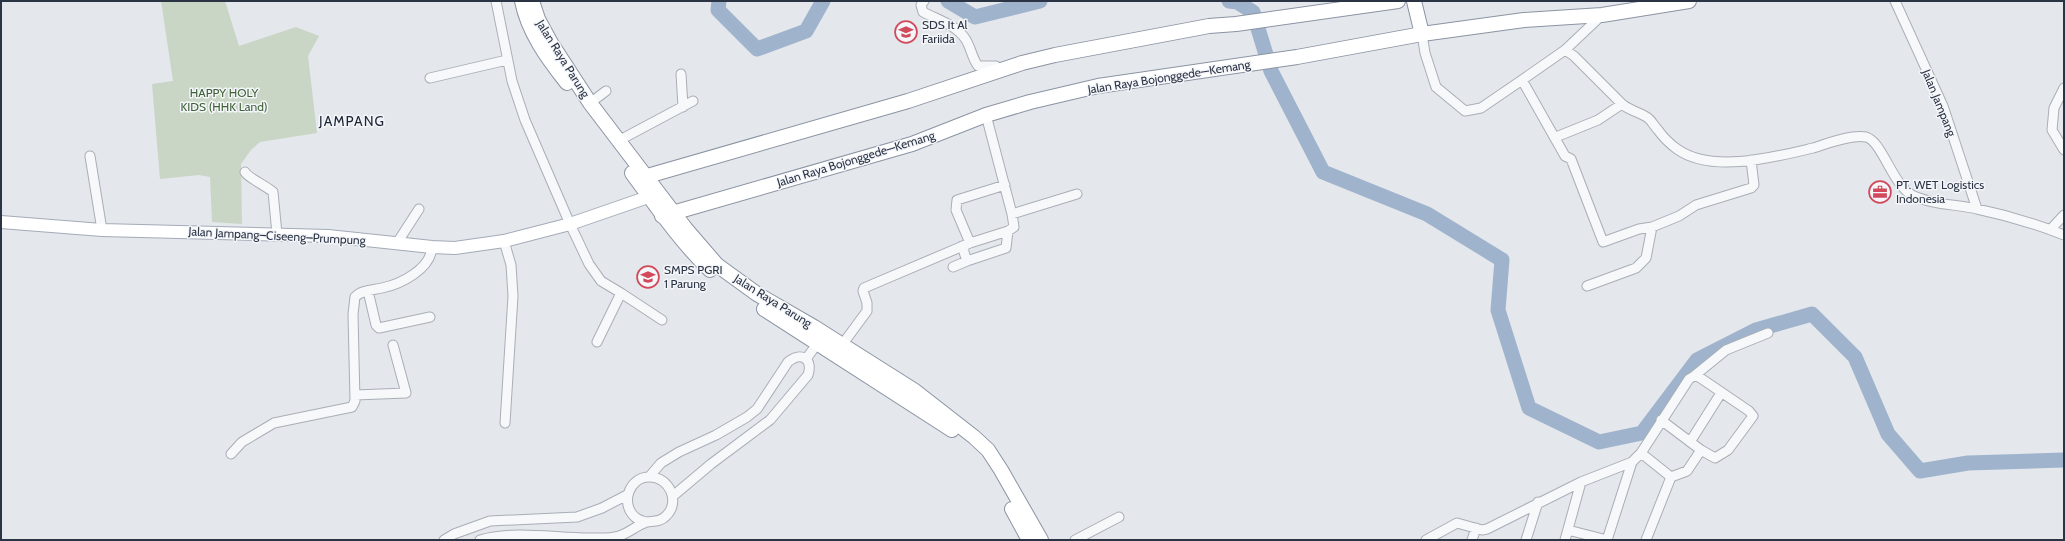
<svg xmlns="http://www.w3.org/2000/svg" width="2065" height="541" font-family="Cabin,sans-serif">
  <rect width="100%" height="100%" fill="#e4e7ec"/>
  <path fill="#c9d6c5" d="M161 1H225L239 46 296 27 319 36 308 56 317 133 260 142 251 150 241 164 242 224 212 222 210 177 199 175 160 179 152 84 173 81Z"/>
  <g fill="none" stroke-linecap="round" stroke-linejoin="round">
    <path stroke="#9fb4cc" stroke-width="15" d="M719 1 718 10 757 49 806 31 823 1
      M948 1 975 17 1040 1
      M1229 1 1237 2 1253 12 1271 71 1323 172 1427 214 1502 260 1498 310 1529 408 1599 442 1642 433 1697 360 1756 330 1812 314 1855 357 1888 434 1920 471 1968 463 2064 460"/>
    <g stroke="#a9aeb7" stroke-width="11">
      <path id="minor" d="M496 1 512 81 525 120 570 224 589 264 601 281 621 293 597 342
        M924 1 921 5 923 12C938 20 957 25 966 40 971 48 972 58 978 66H996L999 70
        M1895 1 1943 106 1977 209
        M1602 15 1565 50 1522 80 1565 156 1571 159 1603 242 1639 229 1652 227 1679 216 1696 205 1751 188 1754 185 1751 160
        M1422 34 1425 53 1436 87 1465 111 1481 108 1522 80
        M1565 50 1574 56 1622 104C1630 111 1640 112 1648 118 1652 121 1654 126 1658 130 1663 137 1670 144 1677 149 1712 174 1775 157 1813 148 1826 144 1852 134 1866 137 1882 141 1892 184 1912 195 1932 205 1956 204 1977 209 2006 215 2036 224 2064 235
        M681 74 683 107
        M430 78 507 60
        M2064 88 2054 108 2052 130 2064 150
        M590 103 606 91
        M1556 137 1598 120 1622 104
        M618 141 693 101
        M90 156 102 230
        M245 172C247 177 266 186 273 192L277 234
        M1012 214 1077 194
        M2050 230 2064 215
        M504 241 511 265 513 296 505 423
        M397 243 419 209
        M970 243 956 210 957 200 1005 185
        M967 261 1006 248 1008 231
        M953 267 967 261 962 246
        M1587 286 1636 268 1646 258 1652 227
        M368 291 376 325 379 328 430 317
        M621 293 662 320
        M842 345 867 311V303L863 291 864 288 970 243 1008 231 1014 227 1012 214 986 115
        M806 359 820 340
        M1694 376 1726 350 1768 333
        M355 395 406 393 393 345
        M1690 442 1721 393
        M1641 453 1671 477 1646 540
        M231 454 242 442 274 423 352 407 355 401 353 314 355 297C361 290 373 290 382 288 401 284 431 269 432 247
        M649 477 661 463 679 452 716 435 747 417 757 409 788 362C802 351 813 359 808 375L770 420 711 464 673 496
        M1671 477 1687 471 1701 450
        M1568 530 1607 540
        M444 540 454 534 490 521 577 517 602 508 627 495
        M480 540C514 530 554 538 589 538 599 538 610 539 619 536 629 533 637 525 647 522 654 521 660 522 666 516 681 502 669 476 649 477 629 477 620 504 635 517 638 520 643 521 646 522
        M1075 540 1119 517
        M1426 540 1457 523 1482 530 1487 529 1581 482 1632 462 1641 453 1689 379 1694 376 1699 377 1749 411 1753 416 1728 450 1715 458 1701 450 1661 420
        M1472 540 1476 528
        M1526 540 1538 502
        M1565 540 1581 482
        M1607 540 1632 462"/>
    </g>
    <g stroke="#a3abb8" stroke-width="14">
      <path id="major" d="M1 222 102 230 328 236 432 247 455 248 504 241 570 224 657 194"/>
    </g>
    <g stroke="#8b94a3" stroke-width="16">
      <path id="highway" d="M522 1C528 32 548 59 567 83
        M532 1 538 19 551 43 590 103 686 229 717 265 757 294 814 327 915 391 974 437 988 450 1001 470 1041 540
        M1414 1 1422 34
        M632 173C657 207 680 241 710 270
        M637 179 908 101 1022 63 1055 55 1209 26 1236 24 1398 1
        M662 216 912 144 986 115 1030 102 1098 86 1297 57 1422 34 1524 20 1602 15 1689 1
        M764 309 952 430
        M1012 509 1029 540"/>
    </g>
    <use href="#minor" stroke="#f7f8fa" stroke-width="9"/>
    <use href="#major" stroke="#fff" stroke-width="12"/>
    <use href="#highway" stroke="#fff" stroke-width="14"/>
  </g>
  <defs>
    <g id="school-ring" transform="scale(1.15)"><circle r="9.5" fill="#f4f6f9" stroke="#d1495b" stroke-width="1.5"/><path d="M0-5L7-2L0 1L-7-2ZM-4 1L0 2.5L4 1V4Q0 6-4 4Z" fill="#d1495b"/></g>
    <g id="office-ring" transform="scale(1.15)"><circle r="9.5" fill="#f4f6f9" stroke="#d1495b" stroke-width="1.5"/><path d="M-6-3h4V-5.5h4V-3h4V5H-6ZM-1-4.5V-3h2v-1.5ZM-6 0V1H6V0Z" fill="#d1495b"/></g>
  </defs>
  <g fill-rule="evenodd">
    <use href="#school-ring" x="906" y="32"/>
    <use href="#office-ring" x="1880" y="192"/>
    <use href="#school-ring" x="648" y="277"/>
  </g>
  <g text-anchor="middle" stroke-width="3" stroke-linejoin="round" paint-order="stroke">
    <g font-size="12" fill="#2b3445" stroke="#f4f6f9" text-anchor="start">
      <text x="922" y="29">SDS It Al<tspan x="922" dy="14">Fariida</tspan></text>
      <text x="1896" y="189">PT. WET Logistics<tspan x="1896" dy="14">Indonesia</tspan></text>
      <text x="664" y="274">SMPS PGRI<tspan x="664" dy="14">1 Parung</tspan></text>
    </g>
    <g font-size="12" fill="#2b3445" stroke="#f4f6f9">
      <text transform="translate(563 59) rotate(58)" y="4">Jalan Raya Parung</text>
      <text transform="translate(1169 77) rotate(-9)" y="4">Jalan Raya Bojonggede—Kemang</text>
      <text transform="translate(1939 103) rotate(68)" y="4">Jalan Jampang</text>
      <text transform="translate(856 159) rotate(-17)" y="4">Jalan Raya Bojonggede—Kemang</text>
      <text transform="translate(277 236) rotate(3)" y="4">Jalan Jampang–Ciseeng–Prumpung</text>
      <text transform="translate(773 301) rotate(32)" y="4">Jalan Raya Parung</text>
    </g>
    <g font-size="12" fill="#3f6138" stroke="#f4f6f9">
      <text x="224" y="97">HAPPY HOLY<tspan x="224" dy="14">KIDS (HHK Land)</tspan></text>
    </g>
    <g font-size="14" letter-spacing="1" fill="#1d2536" stroke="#f4f6f9">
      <text x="352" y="126">JAMPANG</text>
    </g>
  </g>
  <rect width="2065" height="541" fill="none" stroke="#2b3445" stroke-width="4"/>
</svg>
